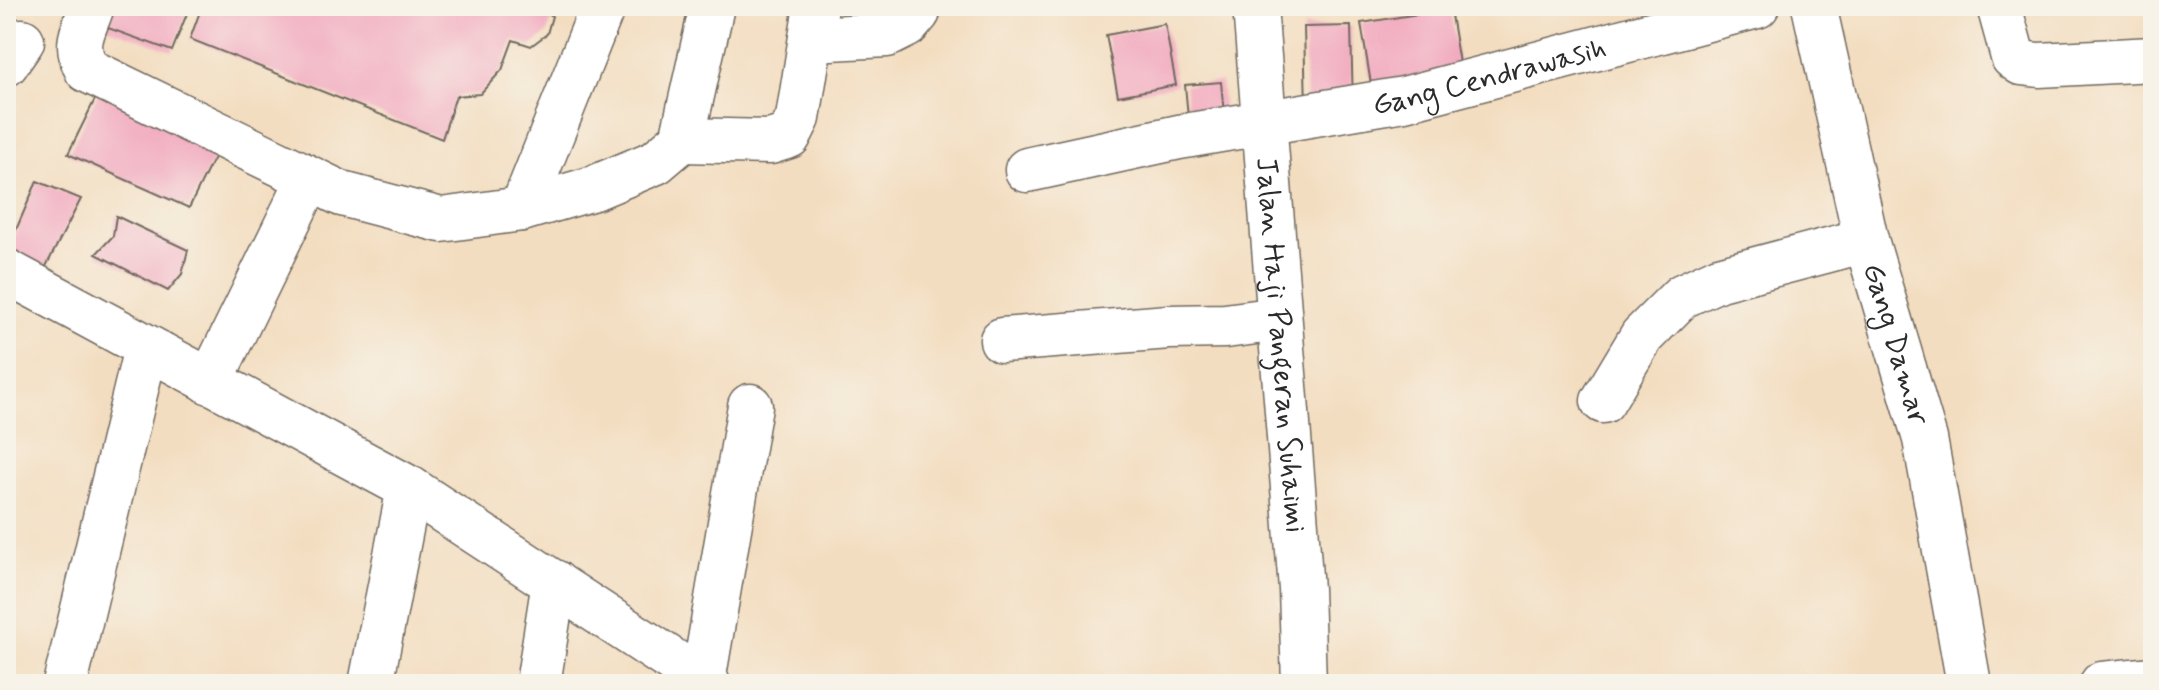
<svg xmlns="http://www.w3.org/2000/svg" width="2159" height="690" font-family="Mynerve,sans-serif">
  <rect width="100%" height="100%" fill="#f7f3e8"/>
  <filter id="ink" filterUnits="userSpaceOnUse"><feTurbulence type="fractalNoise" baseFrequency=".0125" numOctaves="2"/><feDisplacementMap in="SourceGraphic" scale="16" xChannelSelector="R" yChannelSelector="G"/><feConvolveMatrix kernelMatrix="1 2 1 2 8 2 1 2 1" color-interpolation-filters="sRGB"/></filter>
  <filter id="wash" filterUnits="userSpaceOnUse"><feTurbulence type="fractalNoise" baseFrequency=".006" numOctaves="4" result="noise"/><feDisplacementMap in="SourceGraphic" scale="32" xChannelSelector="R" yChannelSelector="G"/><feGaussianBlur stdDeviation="1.8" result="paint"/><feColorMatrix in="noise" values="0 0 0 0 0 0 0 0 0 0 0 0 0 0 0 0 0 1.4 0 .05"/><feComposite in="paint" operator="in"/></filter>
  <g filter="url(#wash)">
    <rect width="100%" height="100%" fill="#f3ddc0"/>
    <g id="blocks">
      <path fill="#f2abc0" d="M100 6H190L172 51 94 23Z
        M202 6H532L552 16 547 34 531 46 513 40 502 70 480 94 456 96 442 139 190 39Z
        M1450 9 1460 69 1371 84 1361 23Z
        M1165 24 1176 85 1118 96 1106 35Z
        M1351 26 1353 107 1306 108 1304 27Z
        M1221 82 1225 125 1189 128 1185 85Z
        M101 87 221 143 189 208 68 154Z
        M37 181 81 199 42 274 6 253Z
        M116 216 188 250 182 274 168 291 96 254 113 236Z"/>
    </g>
  </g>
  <g filter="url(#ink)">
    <use href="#blocks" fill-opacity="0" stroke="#71695f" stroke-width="2"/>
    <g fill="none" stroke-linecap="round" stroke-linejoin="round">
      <g stroke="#71695f" stroke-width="47">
        <g id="minor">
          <path d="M92 6C83 33 73 43 87 70L342 194 441 220 522 209 594 188 656 162 682 140 712 6"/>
          <path id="s1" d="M1814 6 1866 240 1925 439 1969 684"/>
          <path d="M1999 6 2013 57 2021 63 2039 65 2153 59"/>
          <path d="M811 39 887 35 907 25 918 12 919 6"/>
          <path d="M6 64 22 41"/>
          <path d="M682 140 770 142 789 136 798 118 816 6"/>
          <path id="s2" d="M1027 170 1179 137 1404 99 1757 6"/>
          <path d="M522 209 603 6"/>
          <path d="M6 271 409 488 708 684"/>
          <path d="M1002 340 1169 327 1225 326 1279 319"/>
          <path d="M210 382 309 179"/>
          <path d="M1603 401 1642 336 1682 296 1719 279 1866 240"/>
          <path d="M703 681 750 406"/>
          <path d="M65 684 146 348"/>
          <path d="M371 684 409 488"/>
          <path d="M538 684 554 582"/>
          <path d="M2102 684 2153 679"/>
        </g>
      </g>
      <g stroke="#71695f" stroke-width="47">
        <g id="major">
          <path id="s3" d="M1255 6 1301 589 1304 684"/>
        </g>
      </g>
      <use href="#minor" stroke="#fff" stroke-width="44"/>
      <use href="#major" stroke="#fff" stroke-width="44"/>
    </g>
  </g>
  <g text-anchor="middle" stroke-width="8" stroke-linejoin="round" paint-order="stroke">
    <g font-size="30" fill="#2b2b2b" stroke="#f7f3e8">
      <text dy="10" stroke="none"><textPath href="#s2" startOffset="472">Gang Cendrawasih</textPath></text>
      <text dy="10" stroke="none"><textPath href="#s1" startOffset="348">Gang Damar</textPath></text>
      <text dy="10" stroke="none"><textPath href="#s3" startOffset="340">Jalan Haji Pangeran Suhaimi</textPath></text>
    </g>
  </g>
  <rect width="2159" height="690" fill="none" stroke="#f7f3e8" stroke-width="32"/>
</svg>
